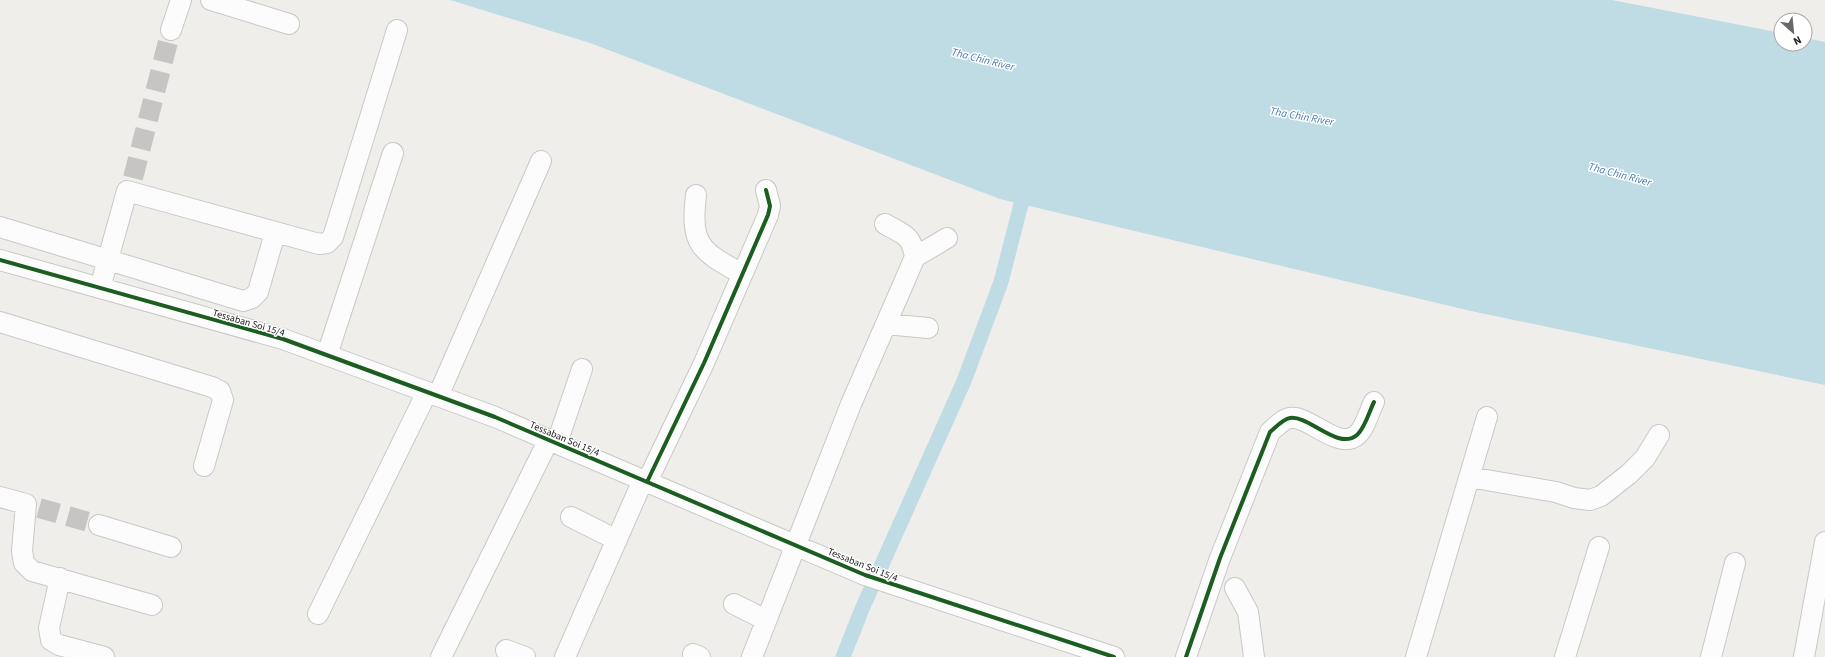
<svg xmlns="http://www.w3.org/2000/svg" width="1825" height="657" font-family="'Source Sans 3',sans-serif">
  <rect width="100%" height="100%" fill="#f0eeeb"/>
  <path fill="#bfdbe3" d="M450 0H1612L1781 33V44H1805V38L1825 42V385L1471 311 1000 199 590 43Z"/>
  <g fill="none" stroke-linecap="round" stroke-linejoin="round">
    <path stroke="#bfdbe3" stroke-width="15" d="M843 657 862 609 964 381 1001 282 1026 185"/>
    <path stroke="#c7c5c3" stroke-width="20" stroke-dasharray="20 10" stroke-linecap="butt" d="M133 178 171 30
      M39 508 99 525"/>
    <g stroke="#c9c8c7" stroke-width="22">
      <path id="minor" d="M211 0 289 24
        M171 30 181 0
        M696 195C690 246 701 251 742 274
        M885 224C904 235 911 234 915 257
        M0 227 243 301 252 298 258 292 275 233
        M0 260 283 339 495 417 865 575 1114 657
        M100 288 127 191 319 244 327 243 333 237 397 30
        M0 322 212 387 220 391 223 400 204 466
        M886 324 928 328
        M327 355 393 153
        M438 396 541 161
        M557 443 582 369
        M1469 477 1556 492 1574 498 1590 500 1601 496 1629 474 1645 458 1659 435
        M647 482 704 363 768 215 770 206 766 190
        M0 497 26 504 22 551 24 563 32 571 152 605
        M571 517 617 540
        M99 525 171 547
        M60 578 49 628 51 640 59 645 104 657
        M1235 588 1248 612 1254 657
        M734 604 766 620
        M318 614 427 392
        M506 650 525 657
        M693 654 700 657
        M441 657 549 439
        M565 657 643 480
        M752 657 851 404 915 257 947 238
        M1186 657 1220 558 1270 432C1276 427 1283 419 1290 418 1309 415 1338 451 1357 435 1365 428 1369 412 1374 402
        M1416 657 1487 417
        M1565 657 1599 547
        M1711 657 1735 563
        M1804 657 1825 542"/>
    </g>
    <use href="#minor" stroke="#fdfcfc" stroke-width="20"/>
    <g stroke="#fff" stroke-width="6">
      <path id="cycleway" d="M0 260 283 339 495 417 865 575 1114 657
        M647 482 704 363 768 215 770 206 766 190
        M1186 657 1220 558 1270 432C1276 427 1283 419 1290 418 1309 415 1338 451 1357 435 1365 428 1369 412 1374 402"/>
    </g>
    <use href="#cycleway" stroke="#1b5e20" stroke-width="4"/>
  </g>
  <g text-anchor="middle" stroke-width="3" stroke-linejoin="round" paint-order="stroke">
    <g font-size="10" fill="#222" stroke="#fff">
      <text transform="translate(249 322) rotate(16)" y="4">Tessaban Soi 15/4</text>
      <text transform="translate(565 438) rotate(23)" y="4">Tessaban Soi 15/4</text>
      <text transform="translate(863 564) rotate(22)" y="4">Tessaban Soi 15/4</text>
    </g>
    <g font-size="11" font-style="italic" fill="#4a7aab" stroke="#fff">
      <text transform="translate(983 59) rotate(14)" y="4">Tha Chin River</text>
      <text transform="translate(1302 116) rotate(10)" y="4">Tha Chin River</text>
      <text transform="translate(1620 174) rotate(15)" y="4">Tha Chin River</text>
    </g>
  </g>
  <g transform="translate(1793 32) rotate(153)"><circle r="19" fill="#ffffff" stroke="#a7a7a7"/>
  <path d="M0-3L7 15L0 10L-7 15Z" fill="#6a6968"/>
  <text y="-6" font-size="11" font-weight="bold" text-anchor="middle" fill="#222222">N</text>
  </g>
</svg>
